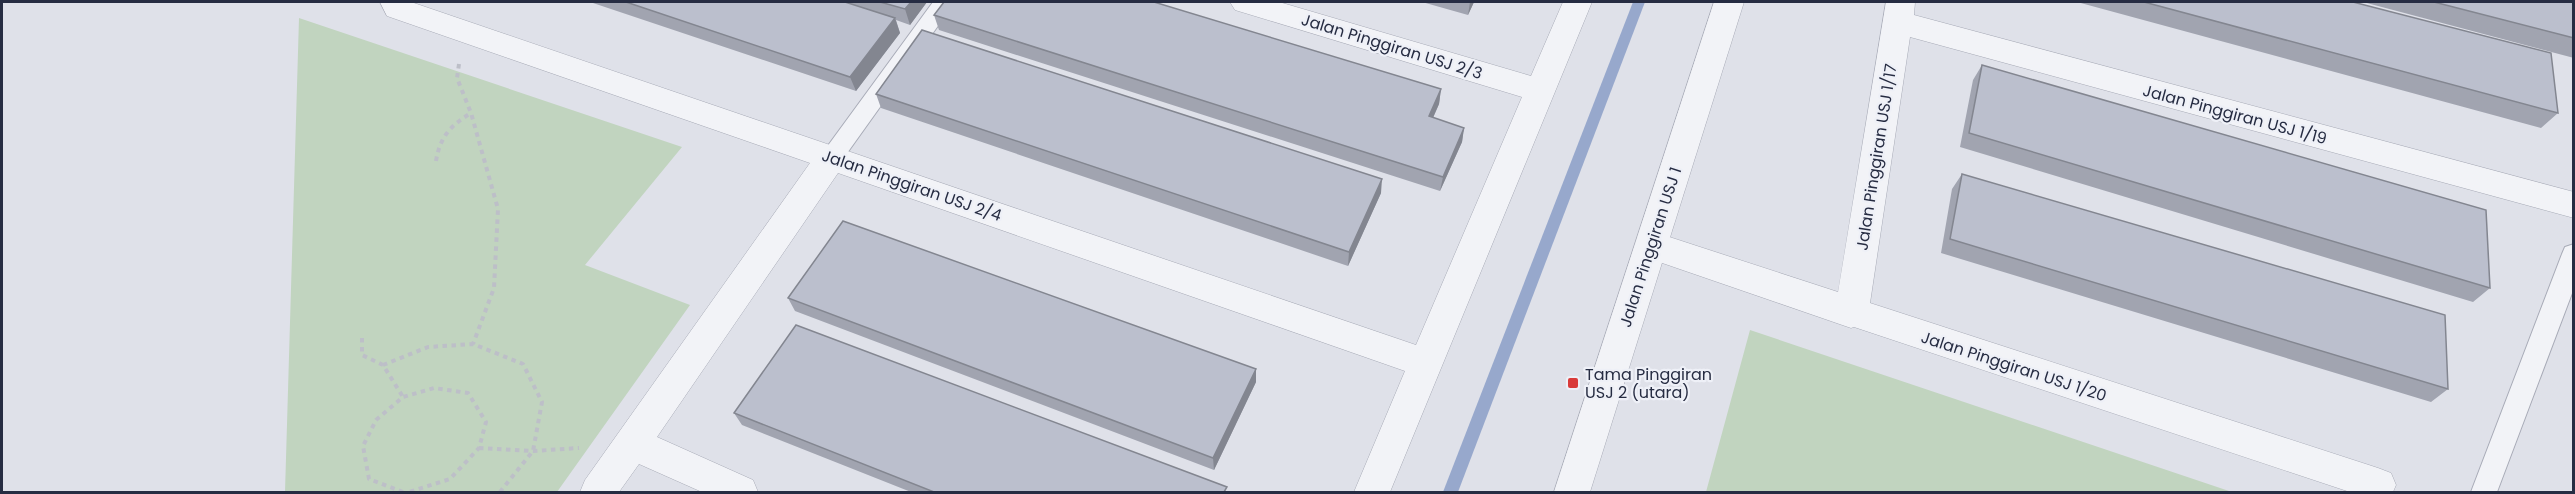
<svg xmlns="http://www.w3.org/2000/svg" width="2575" height="494" font-family="Poppins,sans-serif">
  <rect width="100%" height="100%" fill="#dfe1e9"/>
  <path fill="#c1d4bf" d="M299 18 682 147 585 265 690 305 557 492H285Z
    M1750 330 2232 492H1706Z"/>
  <g fill="none" stroke-linecap="round" stroke-linejoin="round">
    <path fill="#97a8cc" fill-rule="evenodd" d="M1633 2H1645L1458 492H1443Z"/>
    <g stroke="#a8abb7" stroke-width="2">
      <path id="service" d="M933 2H955L840 163 832 166 824 163 821 157 824 151Z
        M2574 244V288L2497 492H2471L2562 254 2565 247Z"/>
    </g>
    <g stroke="#a8abb7" stroke-width="1">
      <path id="minor" d="M380 2H411L1416 345 1522 97 1235 10 1230 2H1279L1531 76 1563 2H1592L1390 492H1354L1405 371 838 173 657 437 753 480 758 492H702L639 464 619 492H580L585 480 810 163 387 16Z
        M1886 2H1915L1914 15 2574 192V218L1910 37 1870 303 2378 468 2391 473 2396 485 2393 492H2350L1854 327 1851 328 1639 255 1635 245 1639 235 1651 231 1838 292Z"/>
    </g>
    <g stroke="#a8abb7" stroke-width="1">
      <path id="tertiary" d="M1714 2H1744L1590 492H1554Z"/>
    </g>
    <path stroke="#bdbfc8" stroke-width="4" stroke-dasharray="4.5 4.5" stroke-linecap="butt" d="M459 64 457 78 471 113 498 209 494 288 473 344
      M436 161C440 137 450 126 471 113
      M362 338V355L383 365 403 397
      M383 365 428 347 473 344 523 364 542 402 533 451 500 492
      M479 448 533 451 579 448
      M403 492 369 479 363 446 376 420 403 397 434 388 468 393 486 422 479 448 450 479 409 492"/>
    <use href="#service" fill="#f2f3f7" fill-rule="evenodd"/>
    <use href="#minor" fill="#f2f3f7" fill-rule="evenodd"/>
    <use href="#tertiary" fill="#f2f3f7" fill-rule="evenodd"/>
  </g>
  <path fill="#a1a4b0" d="M590 2H927L910 25 896 20 900 33 856 91Z
    M1422 2H1474L1468 15Z
    M2077 2H2353L2558 113 2541 128Z
    M2363 2H2574V58Z
    M934 15 1441 89 1439 104 1433 118 1464 128 1462 142 1440 191 939 30Z
    M1982 65 2490 288 2473 302 1960 147 1973 80Z
    M876 94 1381 193 1348 266 881 108Z
    M1962 174 2448 389 2431 402 1941 253 1952 189Z
    M788 298 1256 382 1214 470 795 311Z
    M734 413 1227 492H911L742 425Z"/>
  <path fill="#838690" d="M911 2H927L910 25 905 9Z
    M1470 2H1474L1468 15Z
    M895 18 900 33 856 91 850 77Z
    M1441 89 1439 104 1427 131 1429 116Z
    M1464 128 1462 142 1440 191 1443 177Z
    M1382 179 1381 193 1348 266 1349 252Z
    M1256 369V382L1214 470 1213 458Z"/>
  <path fill="#bbbfcd" stroke="#838690" stroke-width="1.5" d="M626 2H845L895 18 850 77Z
    M880 2H911L905 9Z
    M944 2H1154L1441 89 1429 116 1464 128 1443 177 934 15Z
    M2144 2H2353L2551 53 2558 113Z
    M2434 2H2574V38Z
    M922 30 1382 179 1349 252 876 94Z
    M1982 65 2486 210 2490 288 1969 133Z
    M1962 174 2445 315 2448 389 1950 239Z
    M843 221 1256 369 1213 458 788 298Z
    M796 325 1227 487 1224 492H934L734 413Z"/>
  <rect fill="#d93a39" stroke="#eef0f7" stroke-width="2" x="1567" y="377" width="12" height="12" rx="3"/>
  <g text-anchor="middle" stroke-width="4.5" stroke-linejoin="round" paint-order="stroke">
    <g font-size="16" fill="#262c42" stroke="#eef0f7">
      <text transform="translate(1392 46) rotate(17)" y="6">Jalan Pinggiran USJ 2/3</text>
      <text transform="translate(2235 114) rotate(15)" y="6">Jalan Pinggiran USJ 1/19</text>
      <text transform="translate(1876 157) rotate(-81)" y="6">Jalan Pinggiran USJ 1/17</text>
      <text transform="translate(912 185) rotate(19)" y="6">Jalan Pinggiran USJ 2/4</text>
      <text transform="translate(1650 247) rotate(-72)" y="6">Jalan Pinggiran USJ 1</text>
      <text transform="translate(2014 366) rotate(18)" y="6">Jalan Pinggiran USJ 1/20</text>
    </g>
    <g font-size="16" fill="#262c42" stroke="#eef0f7" text-anchor="start">
      <text x="1585" y="380">Tama Pinggiran<tspan x="1585" dy="18">USJ 2 (utara)</tspan></text>
    </g>
  </g>
  <rect width="2575" height="494" fill="none" stroke="#262c42" stroke-width="6"/>
</svg>
